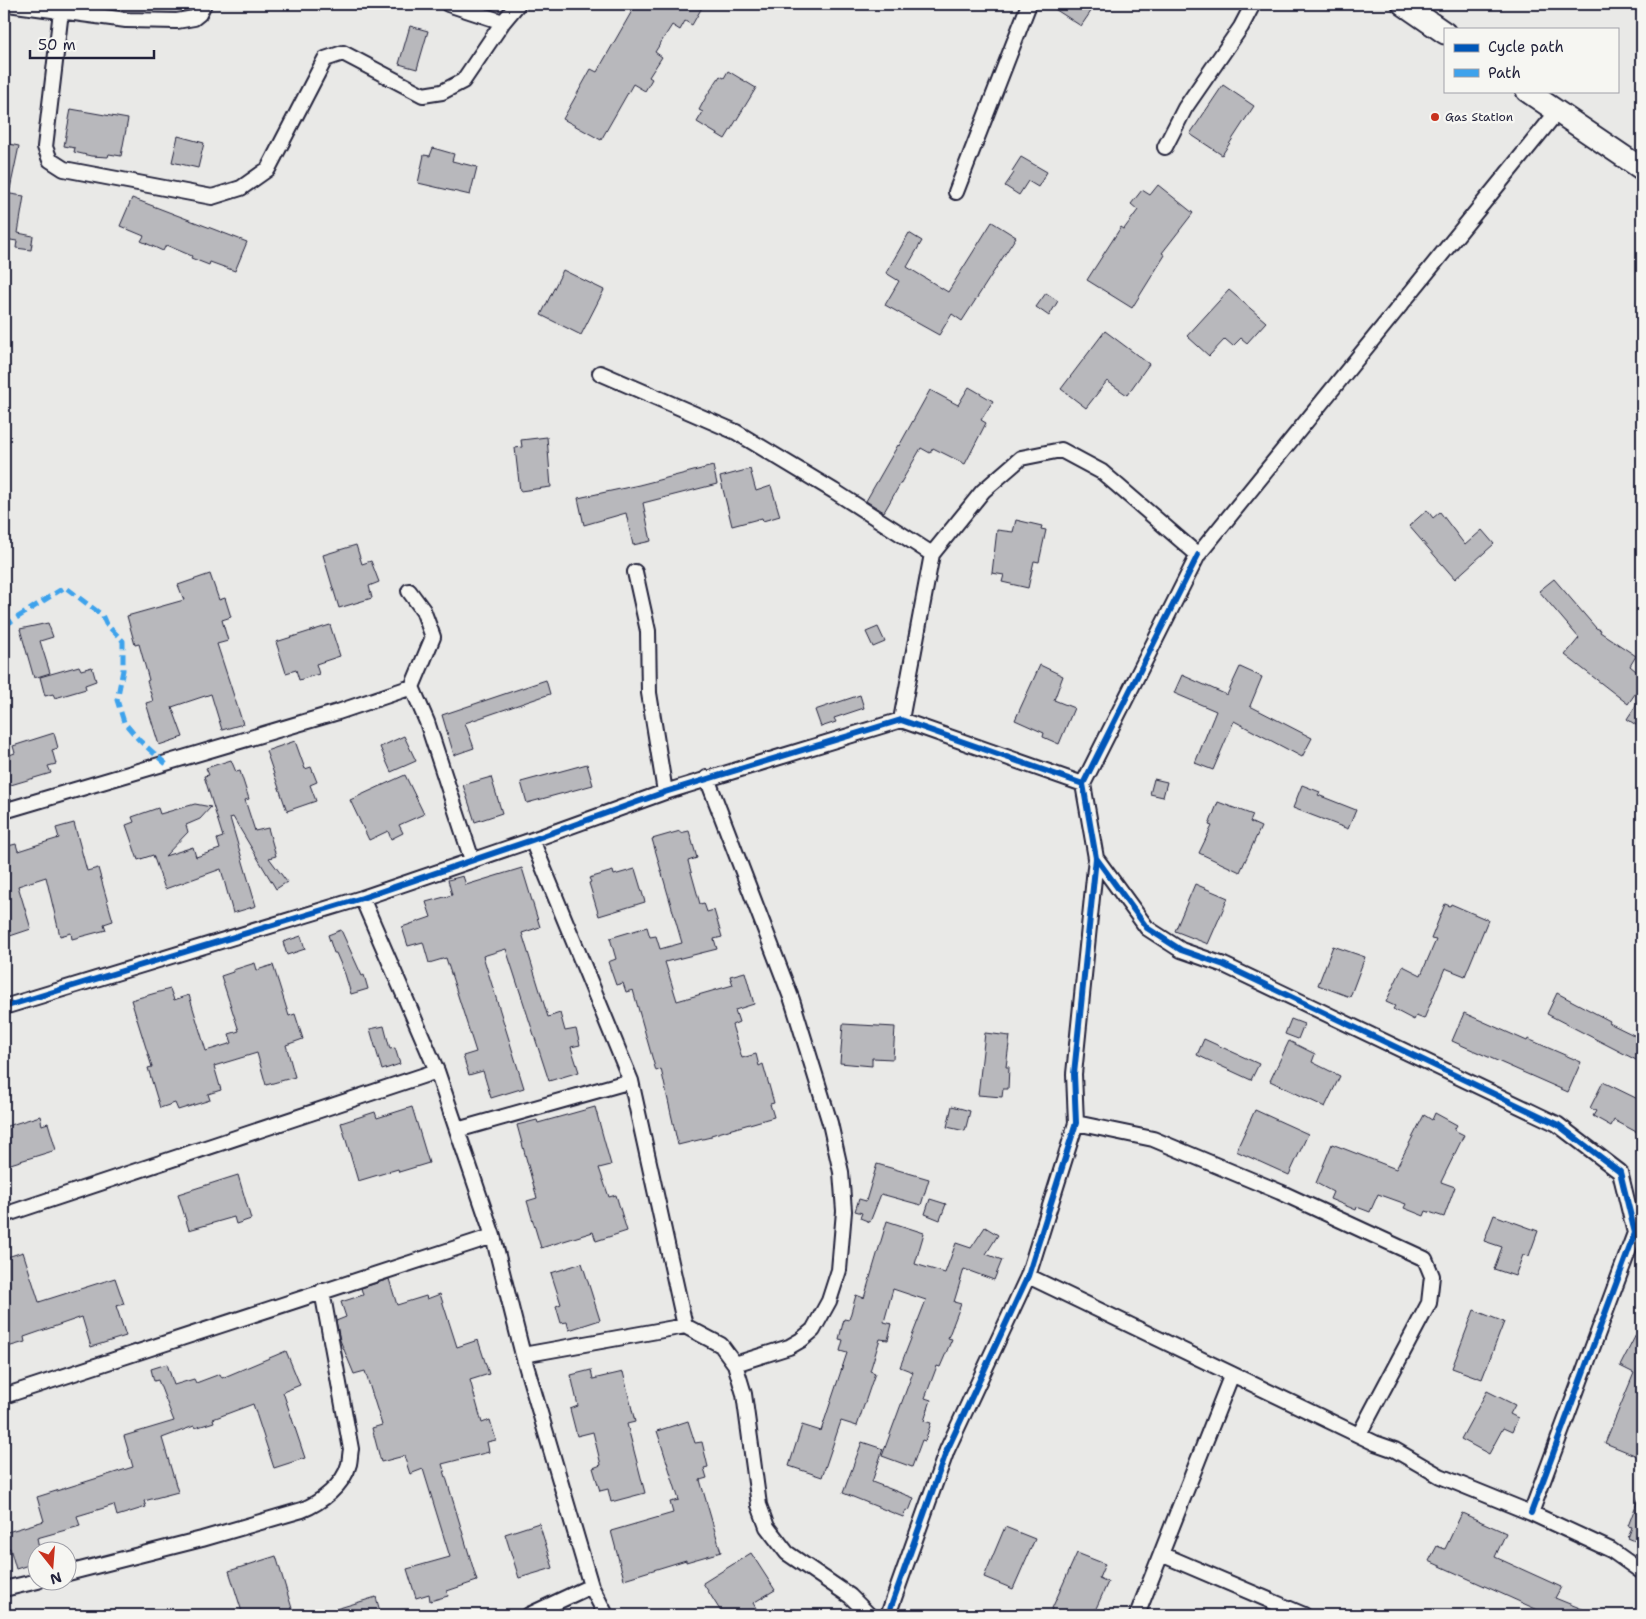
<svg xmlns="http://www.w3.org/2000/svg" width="1646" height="1619" font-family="'Shantell Sans',sans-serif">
  <rect width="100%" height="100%" fill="#e9e9e7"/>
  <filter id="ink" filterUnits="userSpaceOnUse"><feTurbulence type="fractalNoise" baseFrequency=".02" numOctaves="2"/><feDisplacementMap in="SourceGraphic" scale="10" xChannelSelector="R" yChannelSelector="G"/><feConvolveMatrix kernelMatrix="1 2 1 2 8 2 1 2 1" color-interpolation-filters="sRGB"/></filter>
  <g filter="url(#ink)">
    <path fill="#b8b8bc" stroke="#22223b" d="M636 4H704L692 25 685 21 680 30 672 25 655 52 662 57 649 77 652 79 645 91 633 84 601 140 563 119 591 69 597 72Z
      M1047 4H1096L1081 26Z
      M410 26 428 31 417 69 399 64Z
      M728 71 756 88 725 139 697 122 703 112 699 110 706 97 720 76 724 78Z
      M1223 85 1254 106 1222 155 1190 134Z
      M71 109 128 119 121 156 109 154 108 157 91 156 74 152 75 148 64 146Z
      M178 136 204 143 198 168 172 162Z
      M4 143 19 146 10 189 4 188Z
      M433 148 454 154 452 161 477 167 470 195 418 183 424 155 430 156Z
      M1021 157 1047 172 1038 187 1028 181 1019 195 1005 186 1014 173 1012 171Z
      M1158 185 1193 213 1162 253 1165 255 1132 308 1087 280 1121 227 1124 229 1138 210 1131 204 1142 190 1150 195Z
      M4 193 24 196 18 233 33 236 31 250 16 248 17 241 4 239Z
      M132 198 247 242 235 271 210 262 209 265 191 258 192 256 166 245 163 251 141 241 144 236 120 226Z
      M992 222 1016 237 962 321 952 314 939 335 885 305 899 281 886 273 909 233 922 241 907 267 948 292Z
      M563 270 604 290 581 335 541 315Z
      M1229 290 1266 322 1247 343 1241 338 1233 346 1225 339 1209 356 1187 336Z
      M1046 293 1058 301 1049 316 1036 307Z
      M1105 331 1149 364 1127 395 1107 381 1086 408 1061 389Z
      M969 387 993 401 981 420 986 423 965 464 933 448 930 453 921 448 884 512 866 501 898 445 899 446 930 390 958 405Z
      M547 437 551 487 520 491 515 448 522 447 521 440Z
      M713 466 717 484 643 503 651 541 633 545 626 513 584 525 578 498 639 485Z
      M750 469 756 491 771 486 780 516 763 521 762 518 732 526 720 477Z
      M1427 510 1433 518 1440 512 1465 545 1482 530 1494 544 1455 579 1409 526Z
      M1016 520 1042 526 1041 529 1046 530 1039 562 1034 561 1028 588 1002 582 1004 575 992 573 997 530 1013 532Z
      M356 545 362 564 371 561 379 582 369 586 372 598 339 608 323 555Z
      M210 574 219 600 225 598 231 617 222 620 228 641 217 644 243 724 222 730 211 694 172 707 183 737 159 745 146 703 153 701 147 681 149 680 139 644 135 645 127 616 184 600 178 585Z
      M1554 579 1596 628 1601 630 1600 632 1636 656 1630 666 1642 676V684L1628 704 1565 655 1579 638 1539 591Z
      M48 623 53 637 40 641 50 673 34 678 20 629Z
      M330 625 340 656 316 664 319 674 299 680 296 670 286 673 276 642Z
      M878 627 885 642 873 647 866 632Z
      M1040 665 1063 676 1054 700 1074 708 1059 744 1043 737 1044 733 1015 720Z
      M79 666 81 670 92 667 96 681 85 685 86 689 55 698 53 694 45 696 40 677Z
      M1240 667 1262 677 1250 706 1312 738 1302 757 1234 721 1213 770 1195 763 1216 711 1174 693 1182 675 1227 695Z
      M546 680 550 694 465 723 474 748 454 755 442 715Z
      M860 695 864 708 834 718 836 722 821 727 815 710Z
      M1642 696V729L1627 719Z
      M54 733 58 748 52 750 56 764 48 766 51 773 4 787V757L15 753 13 746Z
      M404 736 416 761 391 772 380 747Z
      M295 741 305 769 311 767 317 782 310 785 316 801 287 811 266 751Z
      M231 760 236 772 240 771 249 799 245 800 255 831 268 828 276 856 269 858 287 882 276 889 233 817 230 818 256 906 233 913 221 869 165 889 153 855 138 860 126 825 134 822 132 817 158 808 160 814 195 804 211 807 200 819 186 825 188 832 165 856 193 847 196 857 220 849 217 839 223 837 204 776 209 775 206 768Z
      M587 764 593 785 527 803 521 782Z
      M405 775 424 814 399 825 403 833 391 839 388 831 369 840 350 800Z
      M491 777 502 813 475 822 463 785Z
      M1154 779 1167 782 1163 797 1150 794Z
      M1302 785 1320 792 1318 795 1356 810 1348 829 1293 808Z
      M1218 802 1253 815 1250 822 1261 827 1240 872 1199 853 1212 826 1209 825Z
      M74 823 87 871 98 868 113 921 104 924 106 930 72 939 71 933 60 936 46 877 18 886 31 929 4 938V847L16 844 18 851 46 842 59 838 56 828Z
      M680 831V833L689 831 697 858 688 861 700 904 704 903 707 912 714 910 722 937 714 939 717 949 665 962 677 1001 733 985 730 976 745 972 754 1004 735 1010 739 1022 732 1025 742 1058 756 1054 759 1066 763 1064 774 1103 770 1104 774 1117 711 1135V1137L678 1145 661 1069 656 1071 633 990 626 992 623 983 616 985 608 962 616 959 610 938 647 927 650 937 656 936 660 949 682 943 652 839Z
      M522 868 540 927 522 933 548 1017 560 1013 565 1031 576 1029 580 1045 571 1047 579 1072 549 1081 506 949 483 956 524 1088 491 1098 483 1071 469 1075 463 1056 476 1052 446 958 429 963 423 942 408 946 402 927 431 917 426 902 452 895 448 880 463 876 466 885Z
      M635 869 645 902 599 916 589 883 591 882 589 878 613 871 614 875Z
      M1195 884 1228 898 1208 944 1175 931Z
      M1445 904 1450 906 1451 904 1488 920 1465 976 1445 968 1424 1019 1416 1016 1414 1020 1393 1009 1395 1006 1386 1002 1403 966 1421 975 1436 940 1431 939Z
      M341 930 362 976 364 975 368 989 351 994 345 974 336 953H334L328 935Z
      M301 936 305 949 287 955 283 942Z
      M1333 946 1365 957 1350 997 1318 985Z
      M255 963 257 970 273 965 289 1016 295 1014 303 1039 286 1045 295 1077 266 1085 257 1053 214 1066 221 1090 208 1094 210 1100 178 1110 175 1103 160 1108 148 1068 152 1067 131 1000 170 989 174 1000 189 995 206 1051 232 1043 229 1034 239 1031 221 976 233 972V970Z
      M1557 993 1610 1021 1609 1023 1642 1039V1063L1547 1014Z
      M1464 1013 1527 1041 1528 1039 1581 1062 1568 1092 1452 1041Z
      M1291 1019 1304 1024 1298 1039 1285 1034Z
      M843 1024 895 1027 893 1059 872 1058V1066L840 1063Z
      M384 1026 390 1049 395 1048 400 1064 382 1070 370 1029Z
      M985 1033 1010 1036 1006 1067H1009L1008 1089H1003L1002 1097 978 1095Z
      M1204 1039 1259 1064 1251 1080 1197 1055Z
      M1289 1041 1315 1054 1312 1062 1340 1076 1325 1107 1270 1081Z
      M1603 1082 1642 1101V1135L1614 1120 1611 1126 1593 1116 1596 1111 1590 1108Z
      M952 1106 970 1111 965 1131 947 1127Z
      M412 1107 429 1163 399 1172 398 1169 358 1181 341 1123 375 1112 377 1118Z
      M595 1107 611 1165 599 1168 609 1197 616 1195 627 1231 596 1241 593 1232 541 1248 527 1201 537 1198 517 1125 537 1120 538 1123Z
      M1255 1110 1308 1134 1289 1175 1236 1151Z
      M1435 1113 1457 1125 1454 1130 1464 1135 1441 1182 1455 1187 1444 1217 1426 1211 1424 1216 1404 1208 1406 1204 1378 1194 1370 1212 1357 1207 1356 1210 1330 1199 1333 1192 1316 1183 1332 1144 1396 1169 1424 1115 1432 1120Z
      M40 1116 42 1125 48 1123 56 1150 4 1166V1127Z
      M877 1164 929 1179 921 1205 881 1194 870 1222 860 1218 862 1213 855 1211 859 1199 866 1201Z
      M238 1175 251 1219 236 1224 234 1217 189 1230 178 1194Z
      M930 1199 946 1204 940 1220 925 1214Z
      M1494 1215 1538 1231 1529 1256 1523 1255 1515 1276 1494 1269 1502 1247 1484 1241Z
      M887 1221 924 1233 915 1264 945 1273 956 1243 971 1248 985 1227 998 1235 986 1254 1002 1260 994 1280 964 1269 954 1302 961 1304 948 1338 952 1339 940 1367 937 1366 925 1398 931 1400 924 1421 931 1423 925 1441 922 1440 912 1467 882 1456 913 1372 900 1367 926 1300 893 1289 884 1322 892 1324 888 1340 880 1339 870 1371 875 1373 857 1426 841 1421 822 1477 789 1466 802 1425 821 1431 847 1353 840 1351 843 1340 839 1339 844 1319 849 1320 856 1295 864 1298Z
      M23 1252 39 1302 115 1278 124 1304 116 1306 126 1336 91 1347 82 1317 24 1337 25 1342 4 1348V1258Z
      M582 1263 600 1320 569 1330 567 1322 561 1323 556 1306 561 1304 551 1273Z
      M389 1279 397 1305 426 1296 427 1299 440 1294 457 1347 478 1340 489 1374 470 1380 482 1423 490 1420 496 1440 487 1442 489 1452 442 1464 477 1581 447 1591 448 1596 430 1601 429 1594 416 1598 407 1569 450 1557 423 1469 410 1474 404 1456 381 1462 372 1428 382 1425 365 1371 354 1374 340 1340 336 1321 346 1317 341 1302 363 1295 361 1288Z
      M1474 1310 1504 1322 1482 1379 1452 1368Z
      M1642 1323V1458L1605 1443 1634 1373 1620 1366Z
      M286 1351 300 1385 283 1392 305 1458 274 1468 253 1404 213 1419 214 1422 195 1428 194 1426 162 1438 178 1492 144 1501 146 1507 117 1516 114 1505 77 1516 80 1526 37 1538 40 1552H38V1562L16 1569 10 1548 4 1550V1533L44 1521 37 1497 133 1467 124 1436 174 1421 158 1380 154 1381 151 1369 167 1364 174 1385 194 1379 196 1383 220 1374 222 1378Z
      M591 1370 593 1379 623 1372 635 1422 627 1424 645 1493 611 1502 608 1489 600 1491 593 1468 601 1465 593 1432 577 1436 570 1409 578 1406 571 1375Z
      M1487 1391 1515 1405 1510 1414 1518 1418 1512 1432 1503 1428 1489 1454 1461 1439Z
      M688 1421 695 1443 702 1442 708 1467 704 1468 707 1478 700 1480 721 1552 686 1562V1560L624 1579 611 1531 673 1513 670 1502 679 1500 657 1431Z
      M862 1442 883 1449 872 1482 914 1498 909 1511 906 1510 903 1517 843 1493Z
      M1641 1492H1642V1544L1628 1538 1632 1527 1628 1526Z
      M1462 1513 1506 1533 1495 1557 1561 1587 1555 1598 1597 1615H1549L1429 1561 1437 1546 1445 1549Z
      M539 1523 553 1568 519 1578 505 1534Z
      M1005 1527 1035 1539 1013 1589 984 1577Z
      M751 1553 775 1590 753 1603 760 1615H723L703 1583Z
      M1077 1553 1105 1564 1099 1578 1108 1582 1093 1615H1049Z
      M276 1556 294 1615H243L229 1571Z
      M376 1597 381 1615H327L326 1612Z"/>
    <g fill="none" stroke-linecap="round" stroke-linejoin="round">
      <g stroke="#22223b" stroke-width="18">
        <path id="street" d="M8 4 126 20 177 21 194 18 199 14 204 4
          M448 4 503 22
          M61 11 45 147 50 160 64 169 212 197 241 188 268 169 325 59 343 53 423 95 442 92 463 81 503 22 518 4
          M1165 147 1185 108 1241 27 1253 4
          M956 192 1029 4
          M600 373 736 432 834 491 932 554
          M635 572 648 631 649 693 665 792
          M412 687 427 722 472 860
          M901 720 932 554 983 491 1021 458 1061 450 1102 472 1198 555 1557 112
          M707 778 792 1000 830 1123 841 1172 844 1211 839 1270 829 1301 813 1330 801 1340 789 1347 735 1364
          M4 811 338 712 412 687 433 637 423 610 409 591
          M532 840 631 1081 685 1326
          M1096 858 1147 928 1181 950 1224 965 1557 1124 1620 1172 1635 1233 1531 1513
          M362 898 437 1071 493 1236 523 1355 591 1586 606 1615
          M4 1007 362 898 532 840 665 792 901 720 1083 784
          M1076 1123 1153 1139 1280 1192 1425 1259 1432 1276 1429 1303 1359 1435
          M457 1130 631 1081
          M4 1215 437 1071
          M1028 1276 1375 1443 1395 1450 1440 1476 1531 1513 1611 1550 1642 1572
          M523 1355 685 1326 721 1345 735 1364 744 1394 759 1505 767 1527 787 1553 850 1596 869 1615
          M4 1396 493 1236
          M1161 1554 1304 1615
          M68 1573 202 1539 302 1510C320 1503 344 1485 349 1464 350 1459 350 1454 351 1449L322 1291
          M4 1589 38 1581
          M529 1615 591 1586
          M888 1615 947 1450 1028 1276 1076 1123 1074 1074 1096 858 1083 784 1198 555
          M1137 1615 1232 1374"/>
      </g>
      <g stroke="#22223b" stroke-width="25">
        <path id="primary" d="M1403 4 1445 33
          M1527 91 1642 169"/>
      </g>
      <use href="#street" stroke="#f6f6f2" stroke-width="14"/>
      <use href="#primary" stroke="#f6f6f2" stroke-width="21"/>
      <path stroke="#3ea2ec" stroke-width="5" stroke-dasharray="10 5" stroke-linecap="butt" d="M4 626 65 587 102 615 106 624 123 641V670L117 700 124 722 139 740 166 764"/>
      <g stroke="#f6f6f2" stroke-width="9">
        <path id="cycleway" d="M1096 858 1147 928 1181 950 1224 965 1557 1124 1620 1172 1635 1233 1531 1513
          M4 1007 362 898 532 840 665 792 901 720 1083 784
          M888 1615 947 1450 1028 1276 1076 1123 1074 1074 1096 858 1083 784 1198 555"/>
      </g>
      <use href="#cycleway" stroke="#0057b8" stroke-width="6"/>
    </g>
  </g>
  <circle fill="#c8321e" stroke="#f6f6f2" stroke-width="2" cx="1435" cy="117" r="5"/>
  <g text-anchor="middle" stroke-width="5" stroke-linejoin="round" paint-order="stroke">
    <g font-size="12" fill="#22223b" stroke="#f6f6f2" text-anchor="start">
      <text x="1445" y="121">Gas Station</text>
    </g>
  </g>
  <rect width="1646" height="1619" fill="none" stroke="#f6f6f2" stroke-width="20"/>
  <rect x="10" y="10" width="1626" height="1599" fill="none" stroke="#22223b" stroke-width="2" filter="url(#ink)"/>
  <rect x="1444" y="28" width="175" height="65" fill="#f6f6f2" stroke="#a1a1a9"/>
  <rect x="1454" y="44" width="25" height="8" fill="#0057b8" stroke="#a1a1a9"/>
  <text x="1488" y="52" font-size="15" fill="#22223b">Cycle path</text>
  <rect x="1454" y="69" width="25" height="8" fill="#3ea2ec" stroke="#a1a1a9"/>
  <text x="1488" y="78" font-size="15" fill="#22223b">Path</text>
  <g transform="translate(52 1566) rotate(163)"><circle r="24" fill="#f6f6f2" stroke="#a1a1a9"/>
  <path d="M0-4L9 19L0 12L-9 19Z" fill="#c8321e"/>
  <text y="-8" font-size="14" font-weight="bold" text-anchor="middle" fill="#22223b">N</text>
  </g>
  <path d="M30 50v8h124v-8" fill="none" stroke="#22223b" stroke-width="2.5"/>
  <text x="38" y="50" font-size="15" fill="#22223b" stroke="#f6f6f2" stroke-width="4" paint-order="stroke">50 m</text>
</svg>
